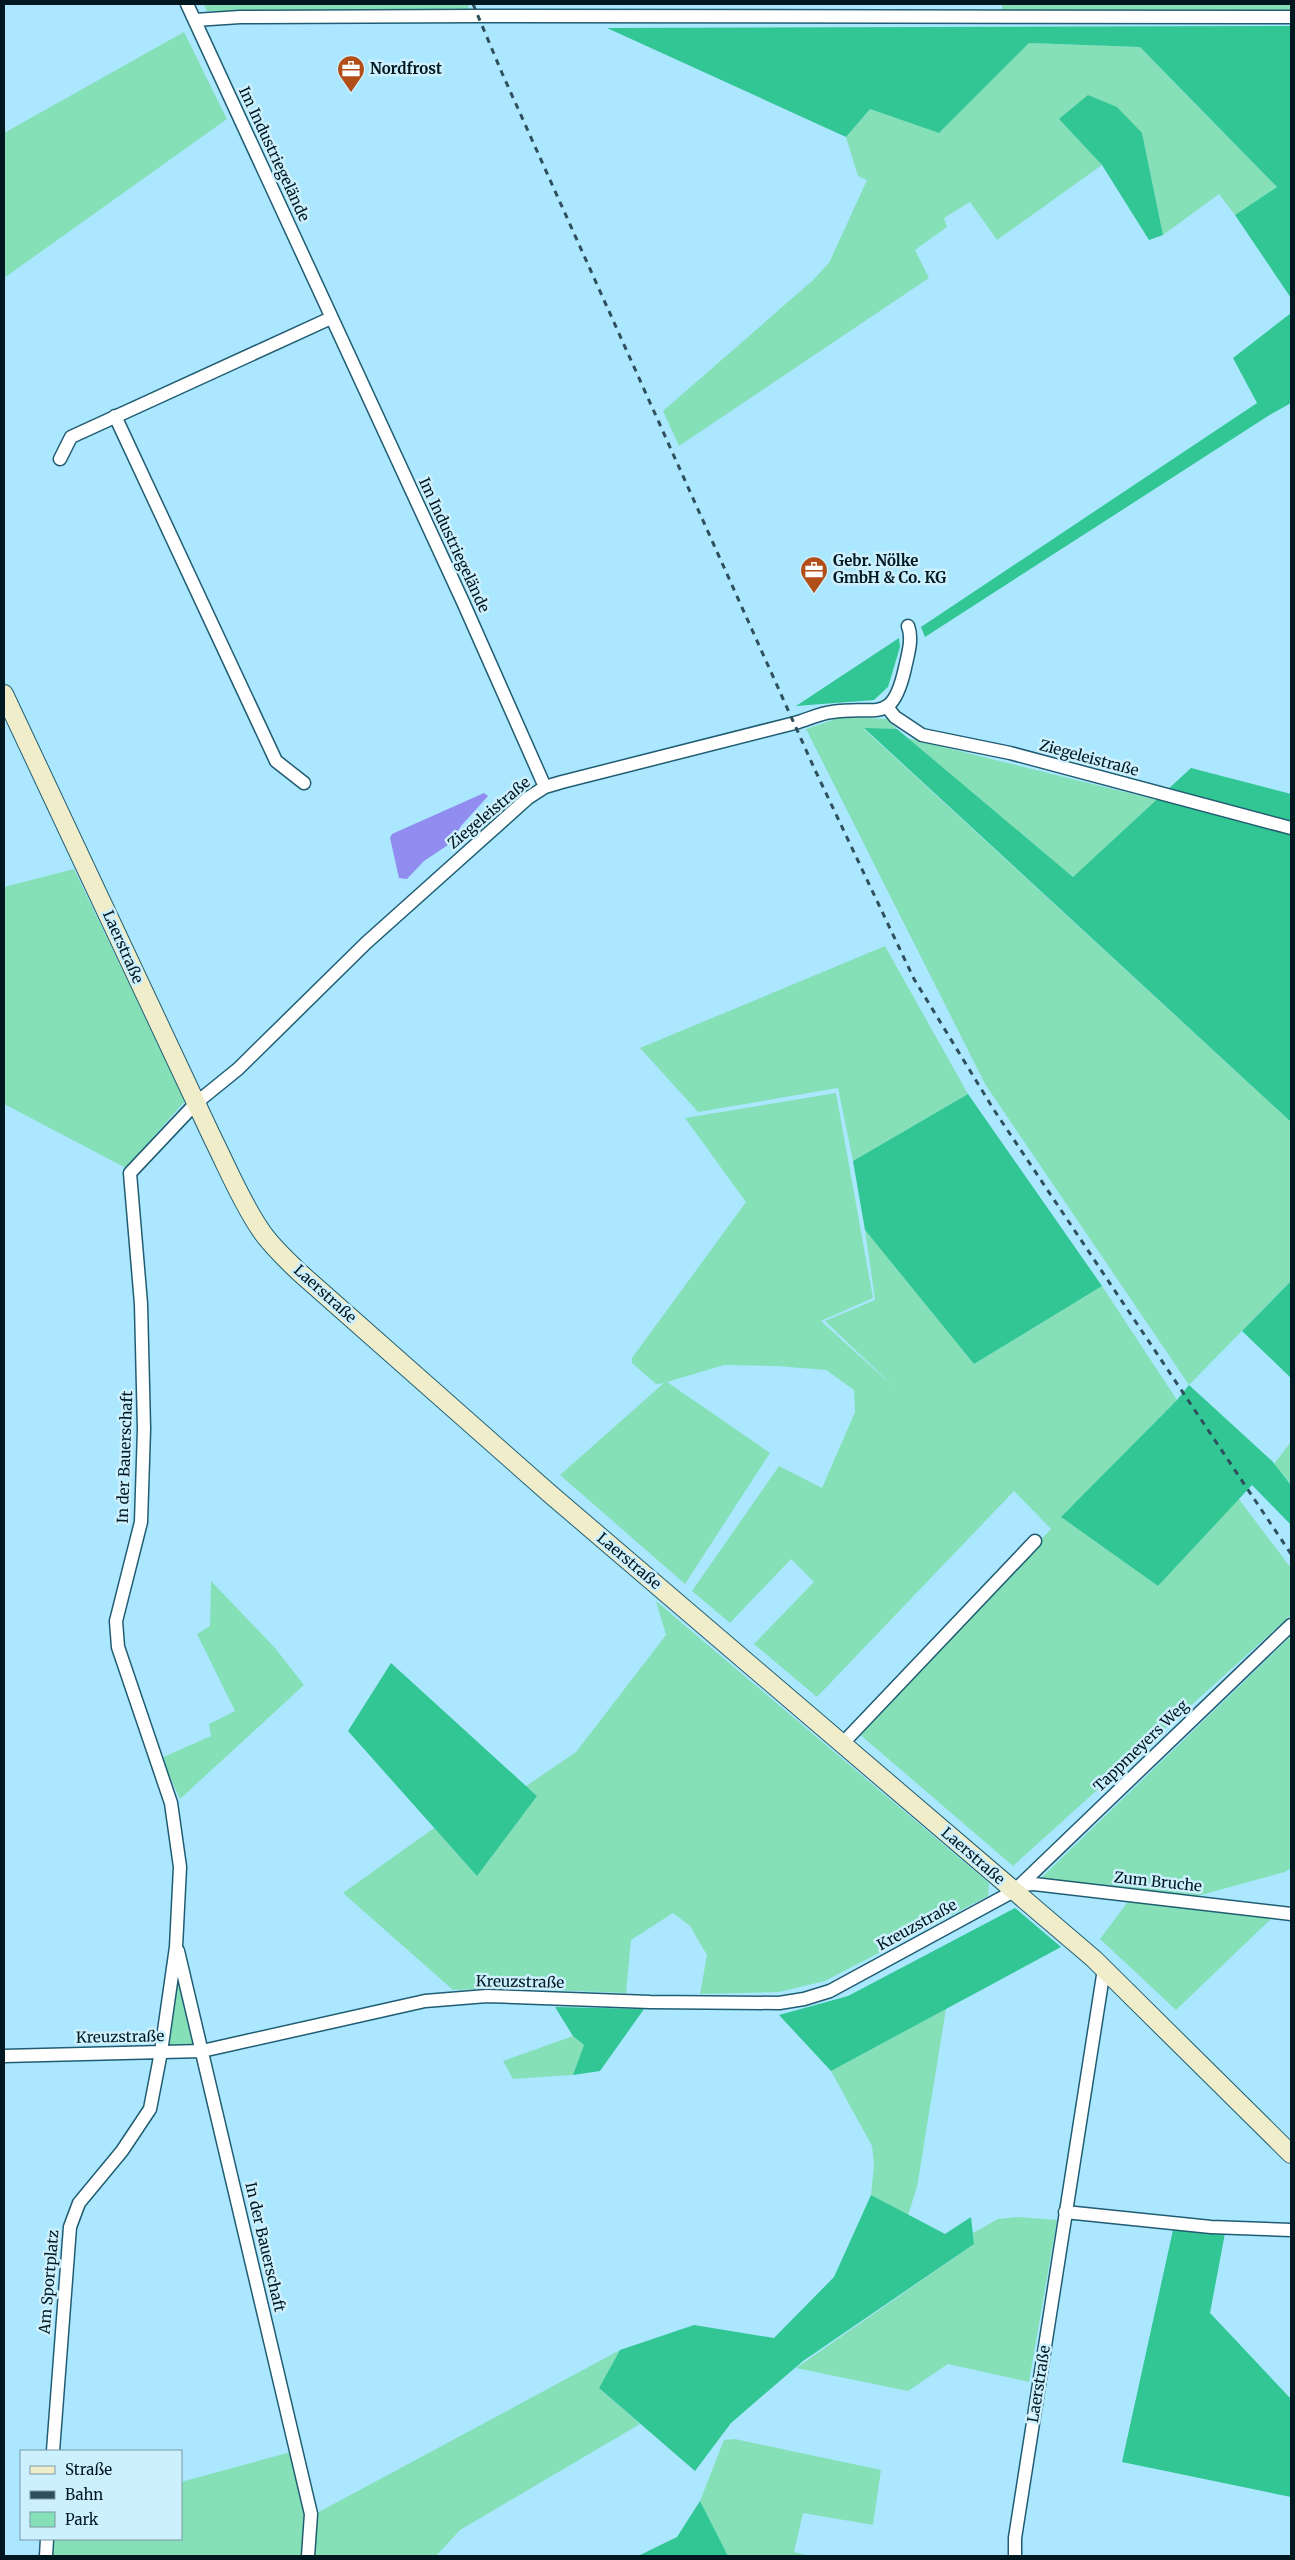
<svg xmlns="http://www.w3.org/2000/svg" width="1295" height="2560" font-family="Merriweather,serif">
  <rect width="100%" height="100%" fill="#abe7ff"/>
  <path fill="#85e0b8" d="M203 4H467L471 11H207Z
    M1002 4H1291V11H1002Z
    M184 32 227 119 4 278V133Z
    M1029 43 1140 47 1277 187 1235 215 1219 194 1163 235 1142 133 1060 119 1102 165 997 240 970 202 944 218 947 227 915 250 929 278 679 446 663 411 812 281 829 263 867 180 858 176 846 137 870 109 939 133Z
    M841 717 887 719 897 729H864L1291 1122V1281L1189 1385 985 1084 806 729Z
    M907 738 1157 800 1073 877Z
    M74 869 185 1101 126 1168 4 1104V887Z
    M885 946 968 1094 853 1161 838 1088 698 1112 640 1048Z
    M836 1093 873 1298 821 1321 896 1389 825 1321 875 1300 865 1230 974 1364 1102 1286 1177 1400 1061 1517 1158 1586 1238 1498 1291 1568V1615L1013 1866 857 1732 1051 1529 1014 1491 817 1697 754 1644 814 1582 791 1559 730 1623 692 1591 779 1466 822 1488 855 1412 854 1390 826 1370 777 1366 724 1365 667 1382 770 1453 685 1584 560 1475 664 1383 656 1384 632 1363V1358L746 1202 685 1118Z
    M1291 1442V1484L1274 1464Z
    M211 1581 275 1648 304 1685 180 1799 161 1758 211 1736 209 1724 235 1711 197 1634 210 1626Z
    M656 1601 989 1883 988 1896 825 1981 779 1992 700 1994 707 1955 690 1926 673 1913 631 1940 626 1993 500 1988 453 1990 343 1893 434 1828 477 1875 537 1796 526 1786 576 1752 666 1635Z
    M1291 1636V1868L1285 1872 1190 1898 1040 1879Z
    M1130 1899 1275 1915 1176 2010 1100 1939Z
    M176 1974H180L195 2045H167Z
    M946 2009 917 2187 908 2215 871 2195 874 2165 872 2146 831 2071Z
    M573 2036 584 2045 573 2075 513 2079 503 2061Z
    M1018 2217 1057 2220 1029 2382 948 2364 908 2391 796 2368 974 2244 973 2233 998 2219Z
    M620 2350 599 2388 640 2424 460 2530 436 2556H312L315 2514Z
    M735 2439 881 2470 873 2525 803 2513 794 2552 810 2556H728L700 2501 724 2440Z
    M291 2452 307 2513 304 2556H52L53 2539H181V2482Z"/>
  <path fill="#31c693" d="M1291 26V298L1235 215 1277 187 1140 47 1029 43 939 133 870 109 846 137 607 28Z
    M1088 95 1117 107 1142 133 1163 235 1149 240 1102 165 1059 119Z
    M1291 313V403L1268 416 925 637 921 627 1257 403 1233 358Z
    M899 638 900 647 888 687 874 700 796 706Z
    M864 728 897 729 1073 877 1191 768 1291 794V1122Z
    M968 1094 1102 1286 974 1364 865 1230 853 1161Z
    M1291 1281V1378L1242 1331Z
    M1189 1385 1272 1461 1291 1485V1525L1252 1485 1158 1586 1061 1517 1177 1400Z
    M391 1663 537 1796 477 1876 348 1731Z
    M1015 1908 1061 1947 831 2071 779 2015 848 1996Z
    M555 2007 644 2009 600 2071 573 2075 584 2045 573 2036Z
    M871 2195 945 2234 971 2217 974 2244 803 2361 731 2423 695 2471 599 2388 620 2350 694 2325 774 2338 834 2277Z
    M1173 2230 1225 2233 1210 2313 1291 2399V2497L1122 2462Z
    M700 2501 728 2556H638L677 2537Z"/>
  <path fill="#918cef" d="M484 793 488 796 461 826 451 843 424 861 407 879 399 878 390 838 392 834Z"/>
  <g fill="none" stroke-linecap="round" stroke-linejoin="round">
    <g stroke="#215d72" stroke-width="15">
      <path id="street" d="M187 4 463 602 545 787
        M195 20 240 17 479 16 1291 17
        M115 416 276 761 304 783
        M60 459 71 437 331 318
        M887 707 895 717 922 735 1010 753 1291 828
        M843 1743 1035 1541
        M1021 1885 1034 1884 1291 1914
        M178 1951 311 2514 308 2556
        M4 2056 202 2051 425 2001 487 1996 650 2002 779 2003 804 1999 830 1991 1014 1891 1291 1625
        M1065 2212 1211 2227 1291 2230
        M53 2451 70 2227 79 2203 122 2151 150 2109 161 2052 176 1947 180 1867 171 1803 118 1647 116 1621 141 1522 144 1429 141 1304 130 1173 196 1103 238 1069 366 943 528 798 545 787 562 782 795 723C807 720 820 713 832 712 877 705 892 726 905 668 908 654 913 639 908 626
        M46 2556 47 2539
        M1015 2556V2538L1104 1969"/>
    </g>
    <g stroke="#215d72" stroke-width="20">
      <path id="secondary" d="M4 694 213 1139C228 1169 241 1201 260 1229 270 1245 286 1259 299 1272L549 1493 1094 1959 1291 2154"/>
    </g>
    <use href="#street" stroke="#fff" stroke-width="12"/>
    <use href="#secondary" stroke="#f0edca" stroke-width="18"/>
    <path stroke="#2e4f5b" stroke-width="3" stroke-dasharray="6 6" stroke-linecap="butt" d="M473 4 502 73 815 770 914 979 994 1110 1291 1554"/>
  </g>
  <defs>
    <g id="office-pin" transform="scale(1.4375)"><path d="M0 17L-7.5 6A9.5 9.5 0 1 1 7.5 6Z" fill="#b24e18" stroke="#cdf0fe"/><path d="M-6-3h4V-5.5h4V-3h4V5H-6ZM-1-4.5V-3h2v-1.5ZM-6 0V1H6V0Z" fill="#fff"/></g>
  </defs>
  <g fill-rule="evenodd">
    <use href="#office-pin" x="351" y="69"/>
    <use href="#office-pin" x="814" y="570"/>
  </g>
  <g text-anchor="middle" stroke-width="5" stroke-linejoin="round" paint-order="stroke">
    <g font-size="15" font-weight="bold" fill="#011820" stroke="#cdf0fe" text-anchor="start">
      <text x="370" y="74">Nordfrost</text>
      <text x="833" y="566">Gebr. Nölke<tspan x="833" dy="17">GmbH &amp; Co. KG</tspan></text>
    </g>
    <g font-size="15" fill="#011820" stroke="#cdf0fe">
      <text transform="translate(274 154) rotate(65)" y="5">Im Industriegelände</text>
      <text transform="translate(454 545) rotate(65)" y="5">Im Industriegelände</text>
      <text transform="translate(1089 758) rotate(15)" y="5">Ziegeleistraße</text>
      <text transform="translate(489 813) rotate(-40)" y="5">Ziegeleistraße</text>
      <text transform="translate(123 947) rotate(66)" y="5">Laerstraße</text>
      <text transform="translate(325 1294) rotate(42)" y="5">Laerstraße</text>
      <text transform="translate(125 1457) rotate(-88)" y="5">In der Bauerschaft</text>
      <text transform="translate(629 1561) rotate(40)" y="5">Laerstraße</text>
      <text transform="translate(1141 1746) rotate(-44)" y="5">Tappmeyers Weg</text>
      <text transform="translate(973 1856) rotate(41)" y="5">Laerstraße</text>
      <text transform="translate(1158 1882) rotate(6)" y="5">Zum Bruche</text>
      <text transform="translate(917 1925) rotate(-29)" y="5">Kreuzstraße</text>
      <text transform="translate(520 1982) rotate(1)" y="5">Kreuzstraße</text>
      <text transform="translate(120 2037) rotate(-1)" y="5">Kreuzstraße</text>
      <text transform="translate(265 2247) rotate(77)" y="5">In der Bauerschaft</text>
      <text transform="translate(49 2282) rotate(-85)" y="5">Am Sportplatz</text>
      <text transform="translate(1039 2384) rotate(-81)" y="5">Laerstraße</text>
    </g>
  </g>
  <rect width="1295" height="2560" fill="none" stroke="#011820" stroke-width="10"/>
  <rect x="20" y="2450" width="162" height="90" fill="#cdf0fe" stroke="#7b9aa5"/>
  <rect x="30" y="2466" width="25" height="8" fill="#f0edca" stroke="#7b9aa5"/>
  <text x="65" y="2475" font-size="15" fill="#011820">Straße</text>
  <rect x="30" y="2491" width="25" height="8" fill="#2e4f5b" stroke="#7b9aa5"/>
  <text x="65" y="2500" font-size="15" fill="#011820">Bahn</text>
  <rect x="30" y="2512" width="25" height="15" fill="#85e0b8" stroke="#7b9aa5"/>
  <text x="65" y="2525" font-size="15" fill="#011820">Park</text>
</svg>
